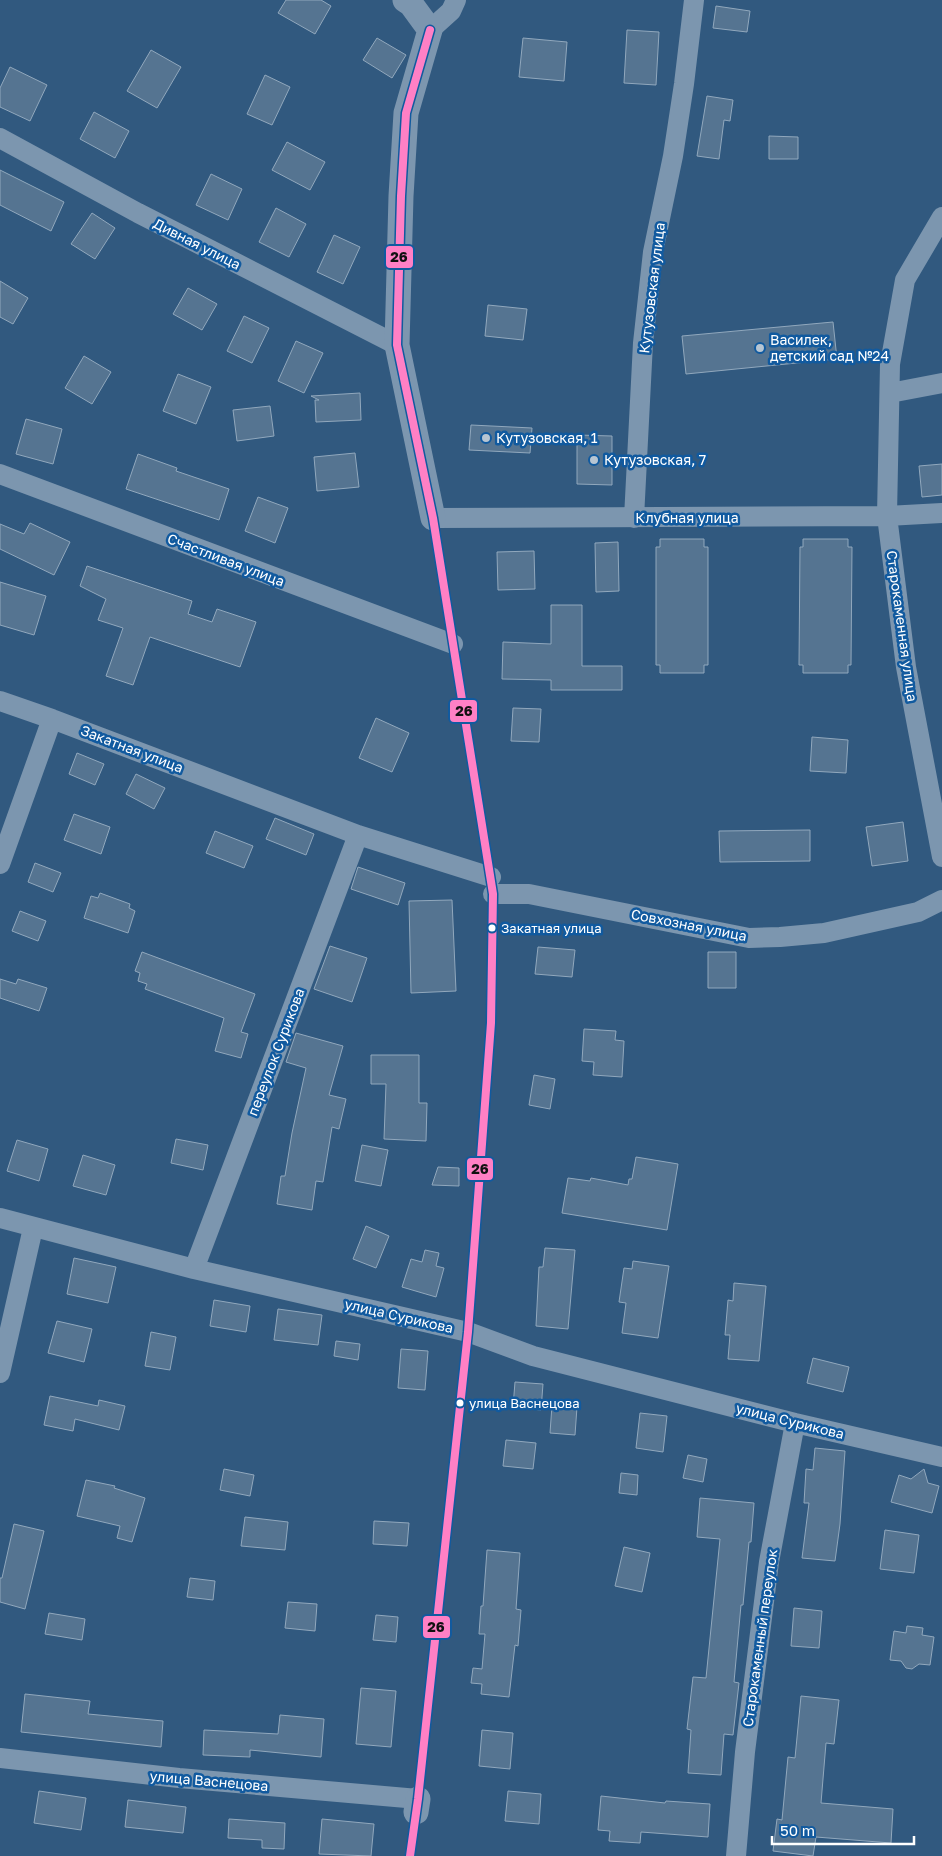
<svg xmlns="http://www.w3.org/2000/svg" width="942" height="1856" font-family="'Golos Text',sans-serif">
  <rect width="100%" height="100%" fill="#31597f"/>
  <path fill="#557491" stroke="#91a8bd" d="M286 0H321L331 6 315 34 278 13Z
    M716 6 750 11 747 32 713 28Z
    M627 30 659 32 656 85 624 83Z
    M377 38 406 55 392 78 363 60Z
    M523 38 567 42 564 81 519 77Z
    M151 50 181 67 157 108 127 91Z
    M10 67 47 85 30 121 0 107V88Z
    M265 75 290 87 272 125 247 114Z
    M707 96 733 100 730 121 724 120 719 159 697 156Z
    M94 112 129 131 115 158 80 139Z
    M769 136 798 137V159H769Z
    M287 142 325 162 310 190 272 170Z
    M0 170 64 202 51 231 0 205Z
    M211 174 242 189 228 220 196 205Z
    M276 208 306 224 289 257 259 242Z
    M92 213 115 228 95 259 71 244Z
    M334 235 360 247 343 284 317 272Z
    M0 281 28 298 13 324 0 317Z
    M188 288 217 304 202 330 173 314Z
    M488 305 527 309 523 340 485 336Z
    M244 316 269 328 252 363 227 351Z
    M833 322 837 359 686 374 682 336Z
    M296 341 323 353 304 393 278 381Z
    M84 356 111 372 92 404 65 388Z
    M178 374 211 387 196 424 163 411Z
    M360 393 361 420 316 422 315 400H319L311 396Z
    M270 406 274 436 237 441 233 410Z
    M26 419 62 429 53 464 16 454Z
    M471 425 532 428 530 453 469 450Z
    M577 435 612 436V485L577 484Z
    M355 453 359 487 317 491 314 457Z
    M138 454 177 468 176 471 229 489 219 520 126 489Z
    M942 464V495L922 497 919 466Z
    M258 497 288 508 275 543 245 531Z
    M30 523 70 542 54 575 0 549V524L24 534Z
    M660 539H704V547H708V665H704V673H660V665H656V547H660Z
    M803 539H848V547H852L851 665H848V673H803V665H799L800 547H803Z
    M618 542 619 591 596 592 595 543Z
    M534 551 535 589 498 590 497 552Z
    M87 566 192 601 188 614 212 622 217 609 256 622 240 667 150 637 133 685 106 676 123 628 98 620 106 599 80 586Z
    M0 582 46 596 34 635 0 625Z
    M551 605H582V666H622V690H551V680L502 679 503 642 551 644Z
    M513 708 541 709 539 742 511 741Z
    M376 718 409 733 392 772 359 758Z
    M812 737 848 740 846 773 810 771Z
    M77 753 104 764 95 785 69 774Z
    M136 774 165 788 154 809 126 794Z
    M74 814 110 827 101 854 64 840Z
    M275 818 314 834 306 855 266 839Z
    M903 822 908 861 872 866 866 827Z
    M810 830V861L720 862 719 831Z
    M215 831 253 846 244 868 206 853Z
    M35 863 61 873 53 892 28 882Z
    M358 867 405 883 398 905 351 889Z
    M100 893 130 904 129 908 135 911 128 933 84 918 91 896 98 898Z
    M452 900 456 991 411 993 409 901Z
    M20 911 46 921 38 941 12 931Z
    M330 946 367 958 352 1002 314 989Z
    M538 947 575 950 572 977 535 974Z
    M142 952 255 994 241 1032 248 1034 241 1058 215 1051 224 1018 145 989 147 984 138 981 140 973 135 971Z
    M708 952H736V988H708Z
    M0 979 16 984 18 979 47 988 39 1011 0 998Z
    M584 1029 616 1031 615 1040 624 1041 622 1077 593 1075 594 1062 582 1061Z
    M296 1033 343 1046 329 1095 346 1099 339 1129 332 1127 323 1182 316 1181 312 1210 277 1204 281 1176H285L292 1133 306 1068 286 1062Z
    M371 1055H419V1103H427L426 1141 384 1139 386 1084H371Z
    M534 1075 555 1079 550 1109 529 1105Z
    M176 1139 208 1145 203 1170 171 1163Z
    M17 1140 48 1149 39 1181 7 1171Z
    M362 1145 388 1150 381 1186 355 1181Z
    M83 1155 115 1165 106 1195 73 1186Z
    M636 1157 678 1164 667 1230 562 1213 568 1178 590 1181 591 1178 628 1185 629 1179H632Z
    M438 1167 459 1168V1186L432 1185Z
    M366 1226 389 1236 376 1268 353 1259Z
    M545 1248 575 1250 568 1329 536 1326 539 1267H543Z
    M425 1250 439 1253 436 1266 444 1268 436 1297 402 1287 411 1259 422 1262Z
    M74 1258 116 1267 108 1303 67 1294Z
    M633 1261 669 1266 658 1338 622 1333 626 1303 619 1302 624 1268 632 1269Z
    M734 1283 766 1286 759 1361 728 1359 730 1335H725L728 1300 733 1301Z
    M214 1300 250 1306 246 1332 210 1326Z
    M278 1309 322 1315 318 1345 274 1340Z
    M57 1321 92 1329 84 1362 48 1353Z
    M151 1332 176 1337 170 1370 145 1366Z
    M336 1341 360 1344 358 1360 334 1356Z
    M401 1349 428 1351 425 1390 398 1388Z
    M813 1358 849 1367 843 1392 807 1383Z
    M515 1382 543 1384 541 1410 513 1407Z
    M50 1396 98 1406 99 1400 125 1406 119 1430 75 1419 73 1431 44 1425Z
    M552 1405 577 1407 575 1435 550 1433Z
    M640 1413 667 1416 663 1452 636 1448Z
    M506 1440 536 1443 533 1469 503 1466Z
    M815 1448 845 1451 840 1524 835 1561 802 1558 809 1503H804L806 1469 813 1470Z
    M688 1455 707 1459 703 1482 683 1478Z
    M224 1469 254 1475 250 1496 220 1490Z
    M924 1469 928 1483 939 1486 932 1513 891 1502 899 1475 911 1479Z
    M621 1473 638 1475 637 1495 619 1493Z
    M86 1480 115 1486 114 1488 145 1498 132 1542 117 1538 120 1526 77 1516Z
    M700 1498 754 1503 751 1542H749L743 1605H741L734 1682 739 1683 733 1735 724 1734 721 1775 688 1773 691 1730 687 1729 693 1677 706 1678 720 1539 697 1537Z
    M245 1517 288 1522 285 1550 241 1546Z
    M374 1521 409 1523 407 1546 373 1544Z
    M14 1524 44 1531 25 1609 0 1602V1578H2Z
    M885 1530 919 1535 914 1573 880 1569Z
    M624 1547 650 1553 642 1592 615 1586Z
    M487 1550 520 1553 516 1609 521 1610 518 1646 515 1645 509 1697 481 1694 482 1684 471 1683 473 1668 482 1669 485 1634H479L481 1606H483Z
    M190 1578 215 1581 213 1600 187 1597Z
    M288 1602 317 1604 315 1631 285 1628Z
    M794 1608 822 1611 819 1648 791 1646Z
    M49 1613 85 1619 82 1640 45 1634Z
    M376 1615 398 1617 396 1642 373 1640Z
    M907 1626 923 1628 922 1635 934 1637 930 1665 919 1664 912 1669 906 1668 901 1661 890 1660 894 1631 906 1633Z
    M361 1688 396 1691 391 1747 356 1744Z
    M25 1694 90 1701 88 1714 163 1721 161 1747 21 1732Z
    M801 1696 839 1700 834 1744 826 1743 821 1803 893 1809 891 1843 816 1837 813 1856 773 1851 777 1819 782 1820 788 1757 795 1758Z
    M280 1715 324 1719 321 1757 250 1750V1757L203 1755 204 1730 278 1734Z
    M482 1730 513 1733 510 1769 479 1766Z
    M39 1791 86 1798 81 1830 34 1823Z
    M508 1791 541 1794 539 1824 505 1821Z
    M601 1796 665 1803 666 1801 710 1804 708 1837 641 1832 640 1843 609 1841 610 1831 598 1830Z
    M128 1800 186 1807 183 1833 125 1827Z
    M229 1819 285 1823 284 1849 262 1848V1840L228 1838Z
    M322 1819 374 1824 371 1856 319 1854Z"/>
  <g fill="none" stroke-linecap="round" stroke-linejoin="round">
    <path stroke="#7c96af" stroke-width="20" d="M430 30 451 11 456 0
      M0 138 138 213 397 345
      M942 217 905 280 890 364 887 516 906 667 942 857
      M890 393 942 383
      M0 474 453 644
      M433 518 887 516 942 513
      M634 518 643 343 653 252 673 156 684 84 694 0
      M0 701 52 719 358 835 491 877
      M0 864 52 719
      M493 894H529L749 938 780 937 824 933 918 912 942 900
      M0 1218 194 1269 468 1332 533 1356 795 1423 942 1457
      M194 1269 358 835
      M0 1373 33 1228
      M0 1758 179 1778 418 1799
      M736 1856 745 1752 769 1562 795 1423"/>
    <path stroke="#7c96af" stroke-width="25" d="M405 0 411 4 430 30 406 113 401 196 397 345 433 518
      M416 1812 418 1799"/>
    <g stroke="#115a9f" stroke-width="11">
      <path id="bus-1" d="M410 1856 418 1799 468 1332 491 1023 493 894 433 518 397 345 401 196 406 113 430 30"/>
    </g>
    <use href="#bus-1" stroke="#ff80c5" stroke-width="8"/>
  </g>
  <g fill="#b7c5d2" stroke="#115a9f" stroke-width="2">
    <circle cx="760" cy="348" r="5"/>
    <circle cx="486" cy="438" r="5"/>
    <circle cx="594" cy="460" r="5"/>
  </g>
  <g fill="#fff" stroke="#115a9f" stroke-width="2">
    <circle cx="492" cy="928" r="4.5"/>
    <circle cx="460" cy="1403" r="4.5"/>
  </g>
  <g text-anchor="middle" stroke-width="5" stroke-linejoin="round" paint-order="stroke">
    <g font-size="13" fill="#fff" stroke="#115a9f" text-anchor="start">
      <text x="501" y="933">Закатная улица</text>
      <text x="469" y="1408">улица Васнецова</text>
    </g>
    <g font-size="14" fill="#fff" stroke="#115a9f">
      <text transform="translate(197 244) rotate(27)" y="5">Дивная улица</text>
      <text transform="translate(652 288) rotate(-83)" y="5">Кутузовская улица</text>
      <text x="687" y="523">Клубная улица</text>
      <text transform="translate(226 560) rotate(21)" y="5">Счастливая улица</text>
      <text transform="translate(902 626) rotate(82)" y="5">Старокаменная улица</text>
      <text transform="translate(132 749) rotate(21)" y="5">Закатная улица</text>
      <text transform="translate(689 925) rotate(11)" y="5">Совхозная улица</text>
      <text transform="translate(276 1052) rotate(-69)" y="5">переулок Сурикова</text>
      <text transform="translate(399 1316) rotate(13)" y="5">улица Сурикова</text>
      <text transform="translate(790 1421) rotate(14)" y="5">улица Сурикова</text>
      <text transform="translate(760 1638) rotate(-82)" y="5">Старокаменный переулок</text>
      <text transform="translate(209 1781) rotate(5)" y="5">улица Васнецова</text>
    </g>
    <g font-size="14" fill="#fff" stroke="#115a9f" text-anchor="start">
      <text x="770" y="345">Василек,<tspan x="770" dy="16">детский сад №24</tspan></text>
      <text x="496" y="443">Кутузовская, 1</text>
      <text x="604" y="465">Кутузовская, 7</text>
    </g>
  </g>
  <g stroke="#115a9f" stroke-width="2">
    <rect x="385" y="245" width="29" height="24" rx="5" fill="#ff80c5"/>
    <rect x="449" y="699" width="29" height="24" rx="5" fill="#ff80c5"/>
    <rect x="466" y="1157" width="28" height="24" rx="5" fill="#ff80c5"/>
    <rect x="422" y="1615" width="29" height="24" rx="5" fill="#ff80c5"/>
  </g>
  <g font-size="14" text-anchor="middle" font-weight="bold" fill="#111">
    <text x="399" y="262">26</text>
    <text x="464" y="716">26</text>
    <text x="480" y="1174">26</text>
    <text x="436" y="1632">26</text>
  </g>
  <path d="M772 1836v8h142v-8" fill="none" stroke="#ffffff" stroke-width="2.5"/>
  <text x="780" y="1836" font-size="15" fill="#ffffff" stroke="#115a9f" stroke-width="4" paint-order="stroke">50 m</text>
</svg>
